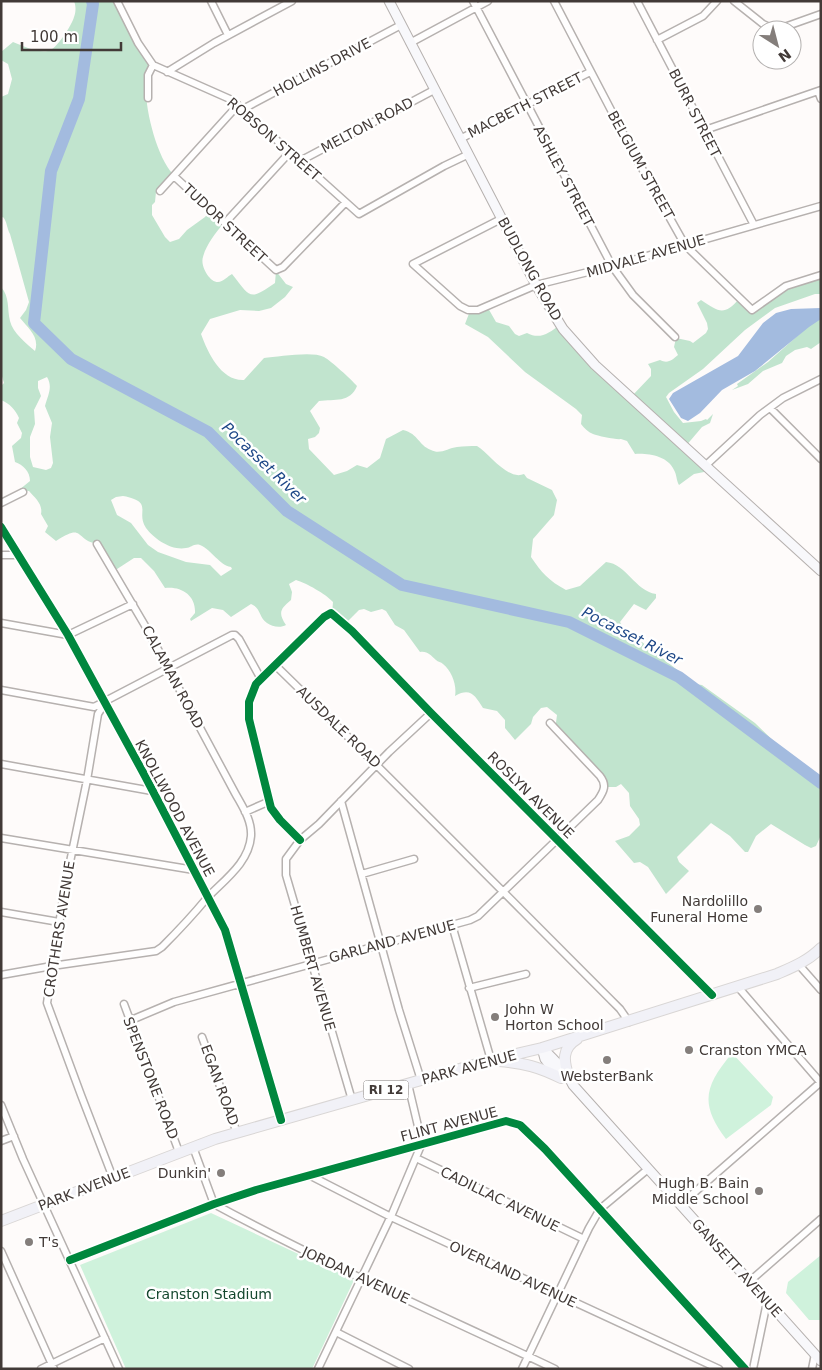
<svg xmlns="http://www.w3.org/2000/svg" width="822" height="1370" font-family="'DejaVu Sans',sans-serif">
  <rect width="100%" height="100%" fill="#fefbfa"/>
  <path fill="#cff2dc" d="M732 1053 773 1097 771 1105 726 1139C699 1103 705 1086 732 1053Z
    M211 1213 354 1280 312 1369H126L80 1265Z
    M821 1255V1320H809L786 1293 788 1282Z"/>
  <path fill="#c1e4ce" fill-rule="evenodd" d="M74 1H117C127 21 142 44 149 64 151 71 146 79 146 86 145 110 157 157 173 174L156 192 155 202 152 205V215L165 237 170 242 179 239 187 230 205 217 210 211 224 223C216 232 206 245 203 257 200 265 209 282 218 282 223 282 228 276 232 274 251 298 249 301 275 283L276 271 286 284 293 287 285 297 271 308 259 311 240 310 210 319 201 334C208 353 221 381 244 380L264 358C278 357 312 351 324 357 331 361 351 379 357 386 350 403 335 399 319 401L310 411 320 428 319 433 315 437 308 439 309 449 334 475 347 471 357 465 367 468 380 458 386 439 403 430C419 434 418 445 431 450 440 455 448 448 457 447 464 446 470 446 477 446 490 454 508 481 524 474L527 478 552 490 557 500 554 515 533 539 531 557C541 572 549 581 566 590L580 586 606 562C627 564 635 591 656 594V598L646 610 634 604 620 622 623 627 695 684 702 685 755 723 788 755 821 780V835L816 846 811 848 805 845 771 824 756 836 748 852H745L730 836 711 823 677 857 679 862 689 871 666 894 648 867 640 862 634 863 615 841 629 836 640 825 639 819 630 806 629 793 621 784 616 787H605L604 782 555 730 557 715 547 707 541 708 533 717 531 724 515 740 505 728V720L497 711 483 708C475 696 471 687 455 696 457 686 452 671 443 664 441 662 438 662 436 660 430 655 428 651 420 652L404 630 395 625 386 611 382 609 371 612 364 609 359 610 345 624 332 614 333 602C326 594 306 583 296 580L289 584 292 592 291 600C280 609 278 613 286 625 281 628 272 627 267 623 259 618 261 608 251 604L231 617 223 610 212 608 191 621 190 619 195 613C196 595 181 586 165 588L154 571 141 558H134L114 571 98 544C74 540 85 522 56 541L45 532 48 526 41 514C43 504 35 498 29 491L19 490 30 481C30 471 23 465 15 462L12 446 21 438 22 433 17 423 19 418C15 409 10 404 1 400V386L4 383 1 373V287C10 297 7 309 10 321 13 333 26 343 35 351 40 337 28 328 20 318L26 310 29 302 10 234C7 229 7 221 3 217L1 218V97L8 94 12 79 8 64 1 60V52L13 42C24 46 36 53 48 51 56 50 72 25 74 17 76 12 76 6 74 1ZM47 377C53 387 48 395 45 406L52 423 50 437 53 463 51 468 46 470 33 467 30 457V437L35 424 34 410 41 396 38 388V381ZM123 496C155 502 135 512 146 528 154 539 172 551 186 548 191 548 194 543 200 545 212 550 219 565 231 567L232 569 221 576 210 565 186 562 158 552 148 545 131 523 117 515 111 500 116 497Z
    M821 275V294H815L775 308 745 330 703 369 669 393 666 397 674 412 683 423 701 421 706 419 707 420 713 414 710 423 702 427 685 447 709 471 694 474 679 485C676 480 677 475 674 470 668 456 648 453 635 454L627 441 621 439C617 440 598 436 593 434 588 432 584 428 581 424L582 415 576 409 525 372 488 337 465 324 470 311 488 308 496 322 509 326 515 334 519 336 527 333C540 340 549 333 560 325L631 397 651 376V369L648 364 660 360C668 364 672 360 678 355L674 347 676 338 690 341 693 343 706 333 708 329 707 323 697 303 701 300C719 312 724 316 739 299L751 309 789 285Z
    M821 315V342L811 349 807 347 795 350 786 356 782 363 763 371 748 384 732 390 738 386 737 384 768 362Z"/>
  <path fill="#a3bbdf" d="M821 308V319L809 327 755 371 722 390 700 413 688 421 681 418 669 399 673 393 738 356 763 323 776 313 791 309Z"/>
  <g fill="none" stroke-linecap="round" stroke-linejoin="round">
    <path stroke="#a3bbdf" stroke-width="12" d="M92 1 93 4 79 99 51 171 34 323 71 359 208 432 287 511 402 585 569 622 679 677 821 783"/>
    <g stroke="#b6b1af" stroke-width="9">
      <path id="minor" d="M117 1 138 43 153 65
        M211 1 228 35
        M473 1 612 266 633 295 675 337
        M554 1 635 156 685 245 752 310 786 286 821 275
        M637 1 754 225
        M734 1 763 24 776 30 821 14
        M657 40 703 16 717 1
        M410 43 488 1
        M153 65 232 100 359 214 444 166 467 155
        M167 72 214 43 292 1
        M818 91 821 99
        M148 98V75L153 65
        M243 109 401 25
        M705 130 821 90
        M460 139 590 72
        M300 161 434 90
        M175 177 276 270 283 267 345 203
        M160 191 238 105
        M501 219 413 264 460 306 468 310H478L536 285 612 266 821 206
        M225 223 290 152
        M770 408 821 459
        M705 466 760 415 783 398 821 379
        M1 503 23 492
        M1 527 68 635 145 776 225 930 281 1120
        M1 555H14L18 553
        M1 623 68 635 133 604
        M275 665C392 779 505 894 620 1009L629 1022
        M1 690 94 707 232 635H235L239 639 261 679
        M105 703 98 714 87 780 65 886 47 1003 81 1095 113 1178
        M1 764 152 791
        M341 801 399 1010 421 1080
        M245 812 270 801
        M1 838 194 870
        M300 840 280 820 271 808 249 719V702L256 684 324 617 331 613 352 631 431 713 712 995
        M362 874 414 859
        M1 912 59 922
        M452 925 491 1060
        M799 965 821 990
        M1 975 52 966 156 951 162 947C178 931 193 915 207 898 224 880 249 863 251 836 252 820 242 806 235 793L147 629 97 544
        M738 987 821 1083
        M469 988 526 974
        M124 1004 179 1152
        M129 1021 174 1002 470 920 478 916 598 800C604 791 607 785 600 776L550 723
        M202 1037 237 1133
        M352 1100 286 875V859L300 840 319 824 389 752 431 713
        M1 1105 23 1159 119 1369
        M1 1141 14 1136
        M193 1147 214 1204C325 1264 441 1315 555 1369
        M416 1158 584 1239
        M309 1175 391 1217 719 1369
        M680 1205 821 1082
        M1 1251 54 1369
        M70 1260 214 1204 256 1190 506 1121 520 1125 545 1149 745 1369
        M750 1281 821 1219
        M336 1332 409 1369
        M41 1369 105 1338
        M318 1369 392 1214 422 1143 408 1084
        M522 1369 589 1228 600 1209 648 1169
        M753 1369 767 1302
        M812 1369 815 1354"/>
    </g>
    <g stroke="#b6b1af" stroke-width="11">
      <path id="secondary" d="M389 1 536 285 563 329 595 365 821 571
        M542 1048C554 1059 566 1071 573 1085L821 1361
        M542 1048 545 1059 558 1075"/>
    </g>
    <g stroke="#d9d6d5" stroke-width="12">
      <path id="primary" d="M499 1061C524 1063 539 1067 561 1078
        M569 1077C563 1061 562 1048 577 1039
        M1 1221 215 1139 491 1060 542 1048 777 974C793 967 808 961 821 948"/>
    </g>
    <use href="#minor" stroke="#fffefe" stroke-width="6"/>
    <use href="#secondary" stroke="#f8f8fb" stroke-width="9"/>
    <use href="#primary" stroke="#f1f1f7" stroke-width="10"/>
    <g stroke="#fff" stroke-width="11">
      <path id="cycleway" d="M1 527 68 635 145 776 225 930 281 1120
        M300 840 280 820 271 808 249 719V702L256 684 324 617 331 613 352 631 431 713 712 995
        M70 1260 214 1204 256 1190 506 1121 520 1125 545 1149 745 1369"/>
    </g>
    <use href="#cycleway" stroke="#00873e" stroke-width="8"/>
  </g>
  <g fill="#847e7b" stroke="#fff" stroke-width="2">
    <circle cx="758" cy="909" r="5"/>
    <circle cx="495" cy="1017" r="5"/>
    <circle cx="689" cy="1050" r="5"/>
    <circle cx="607" cy="1060" r="5"/>
    <circle cx="221" cy="1173" r="5"/>
    <circle cx="759" cy="1191" r="5"/>
    <circle cx="29" cy="1242" r="5"/>
  </g>
  <g text-anchor="middle" stroke-width="5" stroke-linejoin="round" paint-order="stroke">
    <rect fill="#fff" stroke="#7b7573" stroke-width="1" x="363.5" y="1080.5" width="45" height="19" rx="4"/>
    <g font-size="12" font-weight="bold" fill="#423a37">
      <text x="386" y="1094">RI 12</text>
    </g>
    <g font-size="14" fill="#423a37" stroke="#fff">
      <text transform="translate(322 67) rotate(-28)" y="5">HOLLINS DRIVE</text>
      <text transform="translate(525 105) rotate(-27)" y="5">MACBETH STREET</text>
      <text transform="translate(695 113) rotate(63)" y="5">BURR STREET</text>
      <text transform="translate(367 125) rotate(-28)" y="5">MELTON ROAD</text>
      <text transform="translate(274 139) rotate(41)" y="5">ROBSON STREET</text>
      <text transform="translate(641 165) rotate(61)" y="5">BELGIUM STREET</text>
      <text transform="translate(564 176) rotate(62)" y="5">ASHLEY STREET</text>
      <text transform="translate(225 223) rotate(43)" y="5">TUDOR STREET</text>
      <text transform="translate(646 256) rotate(-16)" y="5">MIDVALE AVENUE</text>
      <text transform="translate(530 269) rotate(61)" y="5">BUDLONG ROAD</text>
      <text transform="translate(173 677) rotate(62)" y="5">CALAMAN ROAD</text>
      <text transform="translate(339 727) rotate(44)" y="5">AUSDALE ROAD</text>
      <text transform="translate(531 795) rotate(45)" y="5">ROSLYN AVENUE</text>
      <text transform="translate(175 808) rotate(62)" y="5">KNOLLWOOD AVENUE</text>
      <text transform="translate(59 929) rotate(-81)" y="5">CROTHERS AVENUE</text>
      <text transform="translate(392 941) rotate(-15)" y="5">GARLAND AVENUE</text>
      <text transform="translate(313 968) rotate(74)" y="5">HUMBERT AVENUE</text>
      <text transform="translate(469 1067) rotate(-15)" y="5">PARK AVENUE</text>
      <text transform="translate(151 1078) rotate(69)" y="5">SPENSTONE ROAD</text>
      <text transform="translate(220 1085) rotate(70)" y="5">EGAN ROAD</text>
      <text transform="translate(449 1124) rotate(-15)" y="5">FLINT AVENUE</text>
      <text transform="translate(84 1189) rotate(-21)" y="5">PARK AVENUE</text>
      <text transform="translate(500 1199) rotate(26)" y="5">CADILLAC AVENUE</text>
      <text transform="translate(737 1268) rotate(48)" y="5">GANSETT AVENUE</text>
      <text transform="translate(513 1274) rotate(25)" y="5">OVERLAND AVENUE</text>
      <text transform="translate(356 1275) rotate(25)" y="5">JORDAN AVENUE</text>
    </g>
    <g font-size="14" fill="#423a37" stroke="#fff" text-anchor="end">
      <text x="748" y="906">Nardolillo<tspan x="748" dy="16">Funeral Home</tspan></text>
      <text x="505" y="1014" text-anchor="start">John W<tspan x="505" dy="16">Horton School</tspan></text>
      <text x="699" y="1055" text-anchor="start">Cranston YMCA</text>
      <text x="607" y="1081" text-anchor="middle">WebsterBank</text>
      <text x="211" y="1178">Dunkin'</text>
      <text x="749" y="1188">Hugh B. Bain<tspan x="749" dy="16">Middle School</tspan></text>
      <text x="39" y="1247" text-anchor="start">T's</text>
    </g>
    <g font-size="14" fill="#14472e" stroke="#fff">
      <text x="209" y="1299">Cranston Stadium</text>
    </g>
    <g font-size="15" font-style="italic" fill="#1d4787" stroke="#fff">
      <text transform="translate(264 463) rotate(44)" y="5">Pocasset River</text>
      <text transform="translate(632 636) rotate(27)" y="5">Pocasset River</text>
    </g>
  </g>
  <rect width="822" height="1370" fill="none" stroke="#423a37" stroke-width="5"/>
  <g transform="translate(777 45) rotate(144)"><circle r="24" fill="#ffffff" stroke="#b3b0af"/>
  <path d="M0-4L9 19L0 12L-9 19Z" fill="#847e7b"/>
  <text y="-8" font-size="14" font-weight="bold" text-anchor="middle" fill="#423a37">N</text>
  </g>
  <path d="M22 42v8h99v-8" fill="none" stroke="#423a37" stroke-width="2.5"/>
  <text x="30" y="42" font-size="15" fill="#423a37" stroke="#ffffff" stroke-width="4" paint-order="stroke">100 m</text>
</svg>
